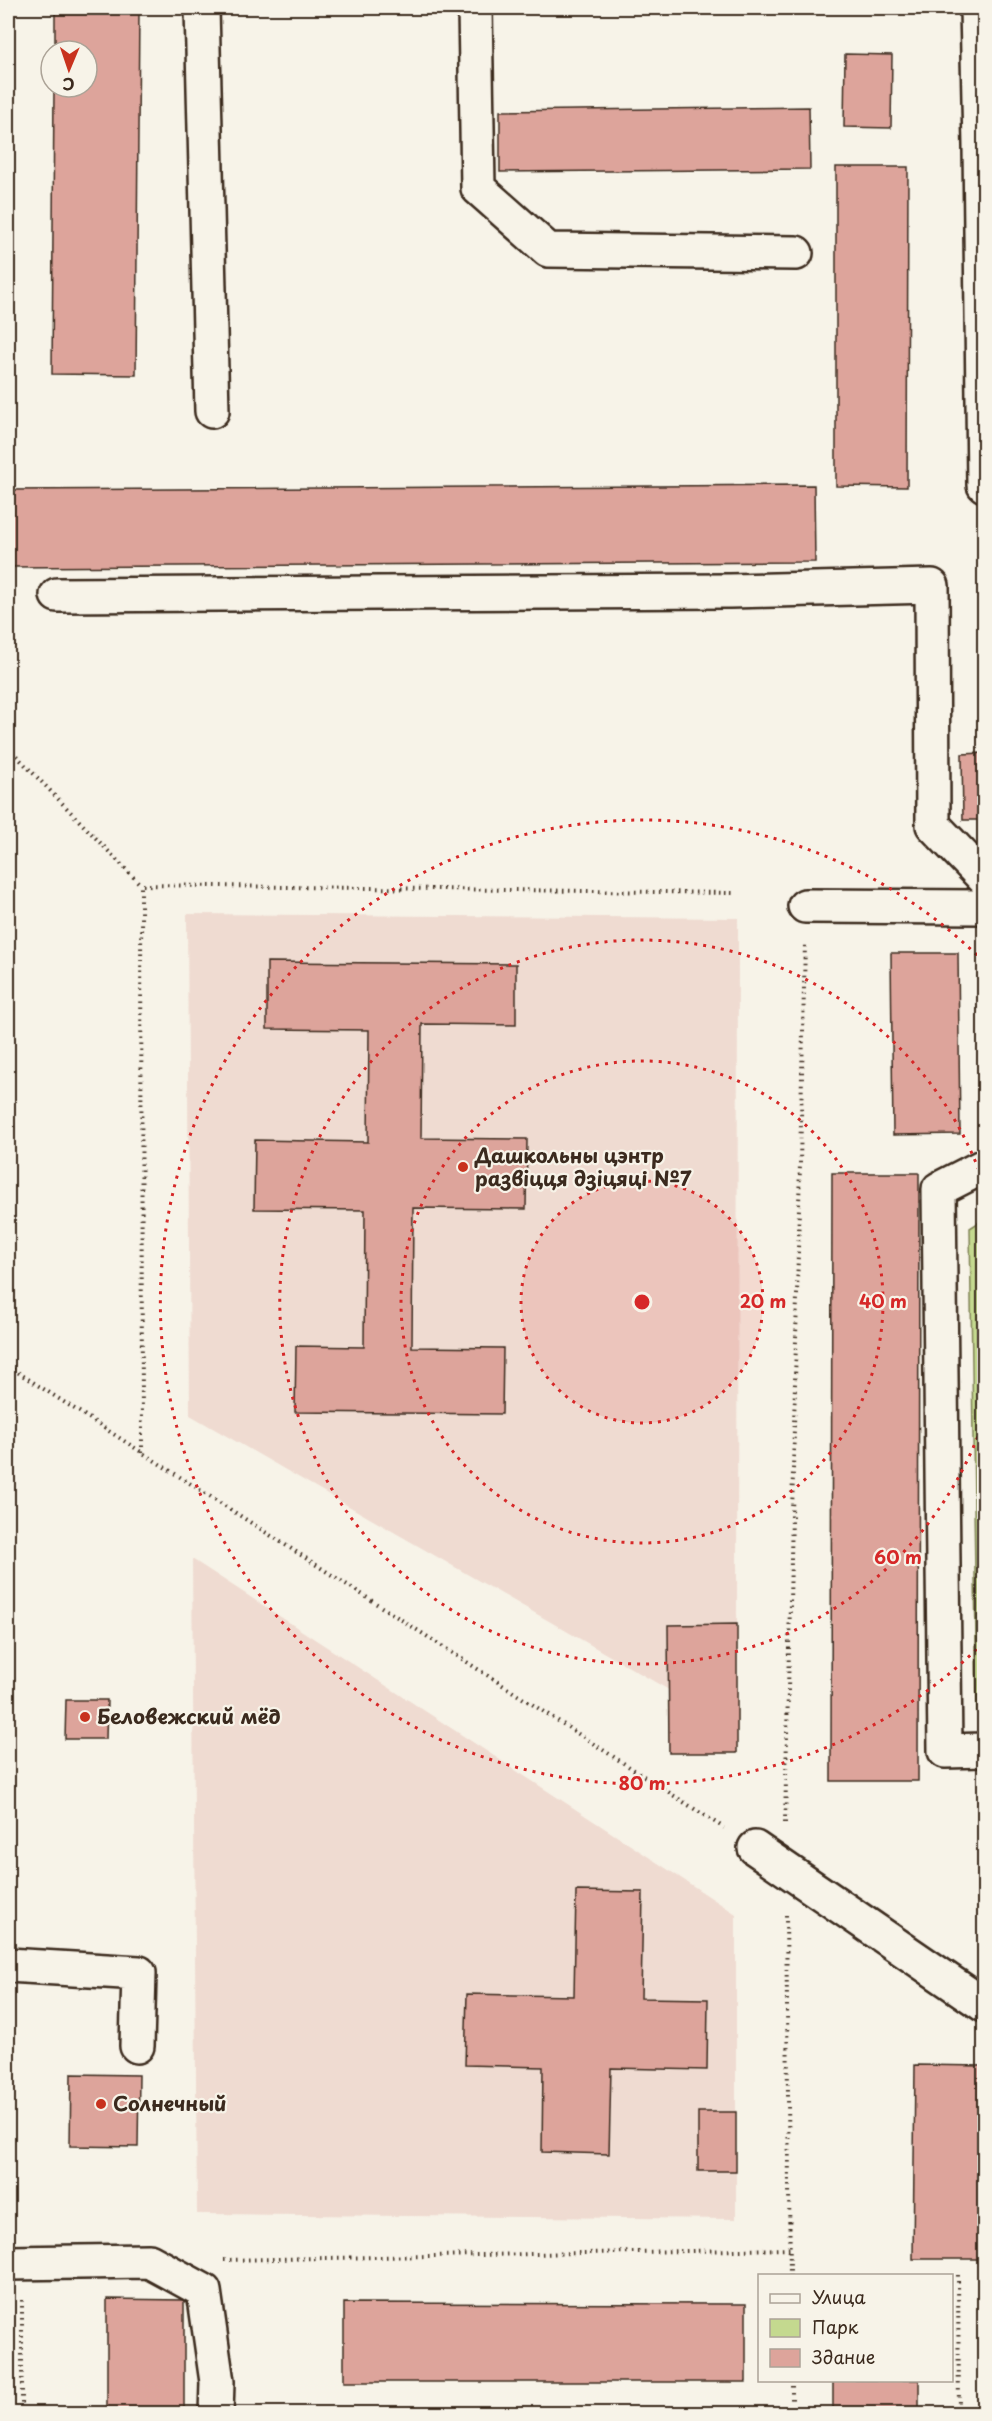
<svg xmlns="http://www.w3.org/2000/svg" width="992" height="2421" font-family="'Playpen Sans',sans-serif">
  <rect width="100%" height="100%" fill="#f7f3e8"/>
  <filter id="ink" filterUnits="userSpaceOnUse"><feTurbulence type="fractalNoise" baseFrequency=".0167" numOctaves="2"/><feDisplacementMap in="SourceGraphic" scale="12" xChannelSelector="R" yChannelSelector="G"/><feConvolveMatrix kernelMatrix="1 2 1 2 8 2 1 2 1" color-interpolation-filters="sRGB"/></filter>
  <g filter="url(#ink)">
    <path fill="#efdbd1" d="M187 914 738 918 737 1624 668 1625 669 1690 190 1415Z
      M192 1559 736 1914V2219L197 2214Z"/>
    <path fill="#c4d98f" stroke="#808256" stroke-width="1.5" d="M984 1219V1713H977L970 1228Z"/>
    <path fill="#dda49b" stroke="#3b2a1e" stroke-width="1.5" d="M55 8H139L136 375 52 374 54 87H87V51H55Z
      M845 54 892 55 891 128 844 127Z
      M809 107 810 169 500 172V111Z
      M836 167H908L907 487 836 486Z
      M814 485 815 562 8 567V490Z
      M984 753V820H963L962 754Z
      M891 953H958L960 1134 893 1135Z
      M267 962 516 964V1025L422 1024 421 1138 527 1139 526 1209 413 1208 412 1347 503 1348 502 1414 295 1412 296 1346 364 1347 365 1210 254 1209 255 1140 368 1142 369 1030 267 1029Z
      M832 1173H919L918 1781H831Z
      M737 1624V1753H669L668 1625Z
      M66 1700H107L106 1739H65Z
      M576 1891 643 1892 641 1998 708 1999 707 2070 611 2068 609 2154 542 2152 543 2067 465 2065 467 1994 574 1996Z
      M915 2065 984 2066V2259H913Z
      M71 2074 139 2075 138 2147 70 2146Z
      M698 2112H736V2171H698Z
      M107 2299 184 2300V2414H107Z
      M344 2303 746 2304V2382H344Z
      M833 2380H919V2414H833Z"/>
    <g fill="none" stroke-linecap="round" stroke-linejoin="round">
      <g stroke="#3b2a1e" stroke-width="38">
        <path id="minor" d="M202 8 212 411
          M475 8 478 188 548 250 796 253
          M977 8 980 146 984 152
          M980 146 984 485
          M57 595 730 591 932 586 933 825 984 878
          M805 906 984 907
          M984 1166 939 1189 945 1751 984 1750
          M755 1848 984 2005
          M8 1965 139 1973 137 2046
          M8 2263 149 2261 204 2291 217 2382 216 2414"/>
      </g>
      <path stroke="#3b2a1e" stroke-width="4" stroke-dasharray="1.5 4.5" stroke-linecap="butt" d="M8 747 141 885
        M8 1366 724 1828
        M142 1453 141 885 734 893
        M785 1823 805 943
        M786 1915 790 2276
        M224 2260 790 2249
        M958 2275 959 2414
        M22 2300V2414
        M792 2380V2414"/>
      <use href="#minor" stroke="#f7f3e8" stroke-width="33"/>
    </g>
  </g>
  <circle cx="642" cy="1302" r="121" fill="#d62828" fill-opacity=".12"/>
  <g fill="none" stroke="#d62828" stroke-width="3" stroke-dasharray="3 6">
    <circle cx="642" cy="1302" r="121"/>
    <circle cx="642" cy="1302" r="241"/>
    <path d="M984 1420A362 362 0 1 1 984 1184"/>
    <path d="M983 1643A482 482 0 1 1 983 961"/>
  </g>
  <g fill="#c8321e" stroke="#f7f3e8" stroke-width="2">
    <circle cx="463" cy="1167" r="6"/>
    <circle cx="85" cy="1717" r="6"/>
    <circle cx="101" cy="2104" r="6"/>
  </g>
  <g text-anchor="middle" stroke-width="4.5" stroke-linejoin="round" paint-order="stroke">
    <g font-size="20" font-weight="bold" fill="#3b2a1e" stroke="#f7f3e8" text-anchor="start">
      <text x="475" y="1163">Дашкольны цэнтр<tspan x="475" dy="23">развіцця дзіцяці №7</tspan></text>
      <text x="97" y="1724">Беловежский мёд</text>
      <text x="113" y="2111">Солнечный</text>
    </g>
  </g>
  <circle cx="642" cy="1302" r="9" fill="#d62828" stroke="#f7f3e8" stroke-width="3"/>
  <g font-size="18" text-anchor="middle" font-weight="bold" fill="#d62828" stroke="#f7f3e8" stroke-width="4.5" stroke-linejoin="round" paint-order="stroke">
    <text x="763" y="1308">20 m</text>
    <text x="883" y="1308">40 m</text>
    <text x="898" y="1564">60 m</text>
    <text x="642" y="1790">80 m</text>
  </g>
  <rect width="992" height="2421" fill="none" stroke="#f7f3e8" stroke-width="30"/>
  <rect x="15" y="15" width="962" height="2391" fill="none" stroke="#3b2a1e" stroke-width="2" filter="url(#ink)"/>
  <rect x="758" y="2274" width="195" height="108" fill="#f7f3e8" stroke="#aca397" stroke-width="1.5"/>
  <rect x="770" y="2294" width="30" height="9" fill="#f7f3e8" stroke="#aca397" stroke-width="1.5"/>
  <text x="812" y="2304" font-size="18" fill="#3b2a1e">Улица</text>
  <rect x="770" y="2319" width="30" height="18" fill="#c4d98f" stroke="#aca397" stroke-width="1.5"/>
  <text x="812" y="2334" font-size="18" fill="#3b2a1e">Парк</text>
  <rect x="770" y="2349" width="30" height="18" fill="#dda49b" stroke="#aca397" stroke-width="1.5"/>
  <text x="812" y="2364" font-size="18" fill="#3b2a1e">Здание</text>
  <g transform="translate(69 69) rotate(182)"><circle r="28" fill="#f7f3e8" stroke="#aca397" stroke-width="1.5"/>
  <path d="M0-4.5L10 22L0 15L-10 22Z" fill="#c8321e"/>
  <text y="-9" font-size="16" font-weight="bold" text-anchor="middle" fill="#3b2a1e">С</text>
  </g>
</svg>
